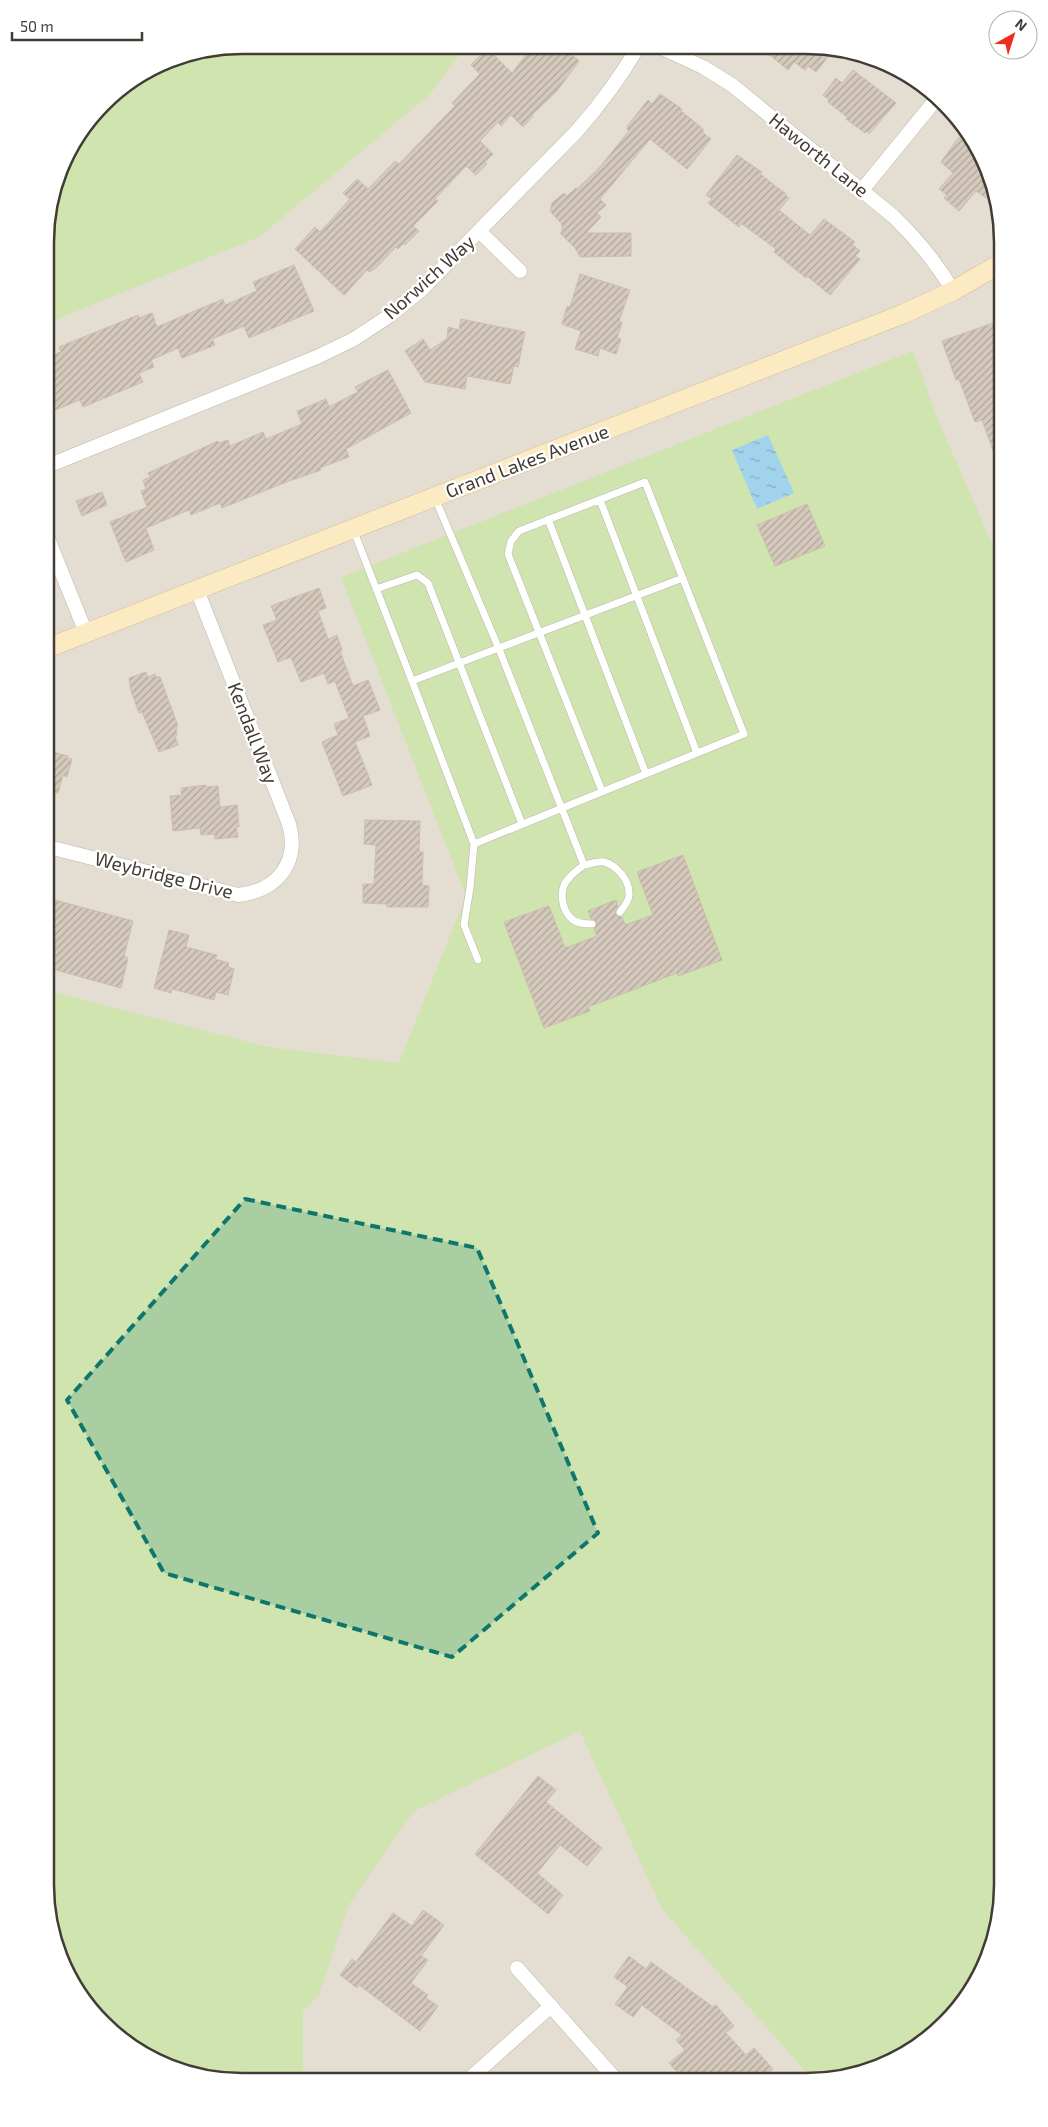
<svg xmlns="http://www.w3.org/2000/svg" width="1048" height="2127" font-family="'Exo 2',sans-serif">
  <defs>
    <pattern id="water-ripples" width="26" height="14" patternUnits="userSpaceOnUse" patternTransform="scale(1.25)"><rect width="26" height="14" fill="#a2d3ec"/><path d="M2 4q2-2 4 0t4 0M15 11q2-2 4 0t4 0" fill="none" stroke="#86acc0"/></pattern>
    <pattern id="building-hatch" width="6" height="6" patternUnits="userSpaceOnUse" patternTransform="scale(1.25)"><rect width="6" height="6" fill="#d5c9bc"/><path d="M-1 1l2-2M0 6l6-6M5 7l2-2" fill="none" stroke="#aea49a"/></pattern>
  </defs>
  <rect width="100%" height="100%" fill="#f1ece3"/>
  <path fill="#e4ddd2" d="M242 45 844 49 893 65 936 94 970 132 993 179 1003 242V1898L988 1960 962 2005 916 2049 869 2072 806 2082 216 2080 166 2067 112 2033 78 1995 55 1948 45 1885V229L65 155 112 94 167 60Z"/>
  <path fill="#cfe4ae" d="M242 45 466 46 430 94 259 237 45 324V229L65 155 112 94 167 60Z
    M913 351 938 420 1003 569V1520L992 1534 1003 1552V1898L988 1960 962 2005 916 2049 869 2072 814 2081 662 1909 580 1731 414 1811 348 1906 319 1995 303 2010V2081L216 2080 166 2067 112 2033 78 1995 55 1948 45 1885V990L268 1047 399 1063 466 896 341 577Z"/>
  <path fill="url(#water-ripples)" d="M768 435 794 493 757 509 732 450Z"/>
  <path fill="url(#building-hatch)" stroke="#ccbead" d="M532 47H578L572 55 579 61 557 91 532 115 533 116 523 127 511 115 501 126 498 122 480 141 493 154 485 162 487 164 476 175 466 166 435 199 438 201 413 226 419 231 405 245 404 243 398 249 396 247 376 268 369 272 367 270 344 295 295 249 315 227 320 232 350 199 343 193 357 179 368 189 395 161 399 164 455 106 452 103 480 74 471 65 487 48 512 73Z
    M761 48H777L834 49 816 72 808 66 805 70 794 62 788 70Z
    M853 70 896 103 869 134 867 131 865 133 846 119 847 117 828 102 829 100 823 95 836 78 842 83Z
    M660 94 682 109 681 111 703 129V133L711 139 687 169 650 139 600 199 606 205 597 213 601 217 586 233H631V256L580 257 575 248 560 233H562V224L550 211 552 203 564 193 567 196 576 188 577 189 599 168 629 131 627 129 628 125 648 100 652 104Z
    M959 137 968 145 970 141 977 146 993 179 994 188 986 198 976 191 959 211 944 198 947 195 939 189 953 173 941 162Z
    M737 155 762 172 760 174 786 194 785 195 789 198 779 210 810 235 824 219 855 242 852 244 860 251 855 256 860 259 830 295 807 276 806 278 774 252 776 249 742 224 739 227 708 203 712 199 706 195Z
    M294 265 314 311 249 338 244 326 212 339 215 345 182 358 178 348 151 360 154 367 139 373 143 382 83 407 80 400 45 414V358L61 352 59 347 138 315 139 318 152 313 157 327 223 299 225 305 257 291 253 282Z
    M580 274 630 290 619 321 622 322 617 338 621 339 616 354 600 348 598 356 575 349 581 331 562 324 567 306 570 307Z
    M461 319 525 332 518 367 514 366 510 384 467 376 465 389 425 382 405 351 423 339 430 350 447 339 448 327 459 330Z
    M993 323 1003 350V472H1001L982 420 975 422 959 379 956 380 942 341Z
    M388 370 411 413 346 449 349 457 320 468 321 470 289 481 222 508 220 503 191 515 189 510 146 528 154 550 126 562 110 522 147 507 141 491 146 489 143 480 150 477 148 473 218 441 219 443 228 440 230 446 263 432 266 439 302 424 297 411 326 399 329 407 358 392 355 387Z
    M102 492 107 505 82 516 76 501Z
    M807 504 825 546 775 566 757 525Z
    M319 588 326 608 318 611 328 639 337 635 342 650 340 651 353 686 368 680 380 710 363 716 370 736 355 742 372 785 343 796 322 742 338 735 334 724 349 718 335 681 328 684 324 673 301 682 291 657 278 662 263 625 277 620 271 606Z
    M146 672 148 677 155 674 156 677H160L178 726 176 727 177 735 175 736 178 745 159 752 142 712 139 713 131 691 129 678Z
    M45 750 68 756 67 758 72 759 67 777 63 775 58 793 45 790Z
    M206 785V787L218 786 220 807 237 805 239 827H236L238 837 215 839 214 834 201 835 200 828 173 831 170 796 182 795 181 788Z
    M365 820 420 821 419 852H423L422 885 429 886 428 907H387V904L363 903V884H374L376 845 364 844Z
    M683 855 722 960 678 976 677 973 588 1007 590 1011 544 1028 504 922 549 906 565 948 597 936 594 929 597 922 591 919 588 911 616 900 618 906 615 913 617 916 622 917 625 925 653 915 637 872Z
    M51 899 133 921 124 956 128 958 121 988 45 967V924Z
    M169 930 189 935 186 947 217 955 215 959 229 963 228 967 234 969 228 995 216 992 214 1000 172 989 171 993 154 988Z
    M538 1776 556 1790 546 1802 602 1848 587 1866 560 1845 537 1873 563 1895 548 1914 475 1854Z
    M423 1910 444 1925 421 1956 428 1960 411 1983 428 1995 426 1998 438 2006 420 2031 359 1985 357 1988 340 1975 352 1959 356 1962 393 1913 412 1926Z
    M629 1956 646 1969 651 1962 713 2007 716 2005 734 2026 726 2033 746 2055 754 2048 773 2069 758 2082H686L669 2063 685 2050 676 2040 682 2035 642 2005 633 2017 615 2004 628 1987 614 1977Z"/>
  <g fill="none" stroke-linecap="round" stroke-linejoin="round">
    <g stroke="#beb6aa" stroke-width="8">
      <path id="lane" d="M435 498 499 649 584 865C590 864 599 861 604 862 617 865 630 881 629 895 629 901 624 907 620 912
        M600 500 697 753
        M548 519 646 774
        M353 529 412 681 683 578
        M376 589 417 575 428 583 522 824
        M412 681 474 844 744 734 645 482 519 531 511 541 508 554 602 791
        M474 844 470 888 464 925 478 960
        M584 865C579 869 573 873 569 878 558 889 561 910 573 920 579 924 586 924 592 924"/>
    </g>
    <g stroke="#beb6aa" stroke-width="15">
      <path id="street" d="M662 48 703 67 732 85 893 216C917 239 936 262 953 291
        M862 190 938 97
        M479 231 520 271
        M45 467 317 357 354 339 389 316 421 290 576 132C600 105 620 78 638 47
        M45 531 86 633
        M45 846 238 895C277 891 300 863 289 824L197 590
        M517 1968 617 2081
        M467 2081 551 2006"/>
    </g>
    <g stroke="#d2be97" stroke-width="20">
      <path id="secondary" d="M45 649 903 314 953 291 1003 262"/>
    </g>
    <use href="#lane" stroke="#fff" stroke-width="7"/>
    <use href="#street" stroke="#fff" stroke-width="14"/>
    <use href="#secondary" stroke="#fceac3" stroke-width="19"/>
  </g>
  <path fill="#0f766e" fill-opacity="0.2" stroke="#0f766e" stroke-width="4" stroke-dasharray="10 6" stroke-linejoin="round" d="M245 1199 477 1248 598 1533 452 1657 164 1573 67 1400Z"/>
  <g text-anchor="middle" stroke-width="4.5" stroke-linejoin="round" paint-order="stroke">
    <g font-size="19" fill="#423c34" stroke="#fff">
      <text transform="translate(819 155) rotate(39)" y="7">Haworth Lane</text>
      <text transform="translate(429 277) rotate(-42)" y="7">Norwich Way</text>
      <text transform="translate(527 461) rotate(-21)" y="7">Grand Lakes Avenue</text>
      <text transform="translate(253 733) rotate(69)" y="7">Kendall Way</text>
      <text transform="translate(164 875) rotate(14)" y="7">Weybridge Drive</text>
    </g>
  </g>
  <path d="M0 0H1048V2127H0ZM242 54H806A188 188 0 0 1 994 242V1885A188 188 0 0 1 806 2073H242A188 188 0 0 1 54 1885V242A188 188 0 0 1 242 54Z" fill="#fff" fill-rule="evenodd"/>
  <path fill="none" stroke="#423c34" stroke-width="2.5" d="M242 54H806A188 188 0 0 1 994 242V1885A188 188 0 0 1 806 2073H242A188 188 0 0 1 54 1885V242A188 188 0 0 1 242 54Z"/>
  <g transform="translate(1013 35) rotate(39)"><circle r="24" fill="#ffffff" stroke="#b3b1ae"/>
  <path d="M0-4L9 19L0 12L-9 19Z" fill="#ef2d1c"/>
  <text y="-8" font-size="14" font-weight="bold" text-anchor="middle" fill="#423c34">N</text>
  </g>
  <path d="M12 32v8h130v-8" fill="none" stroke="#423c34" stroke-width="2.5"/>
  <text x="20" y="32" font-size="15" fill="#423c34" stroke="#ffffff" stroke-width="4" paint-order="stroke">50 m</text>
</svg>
